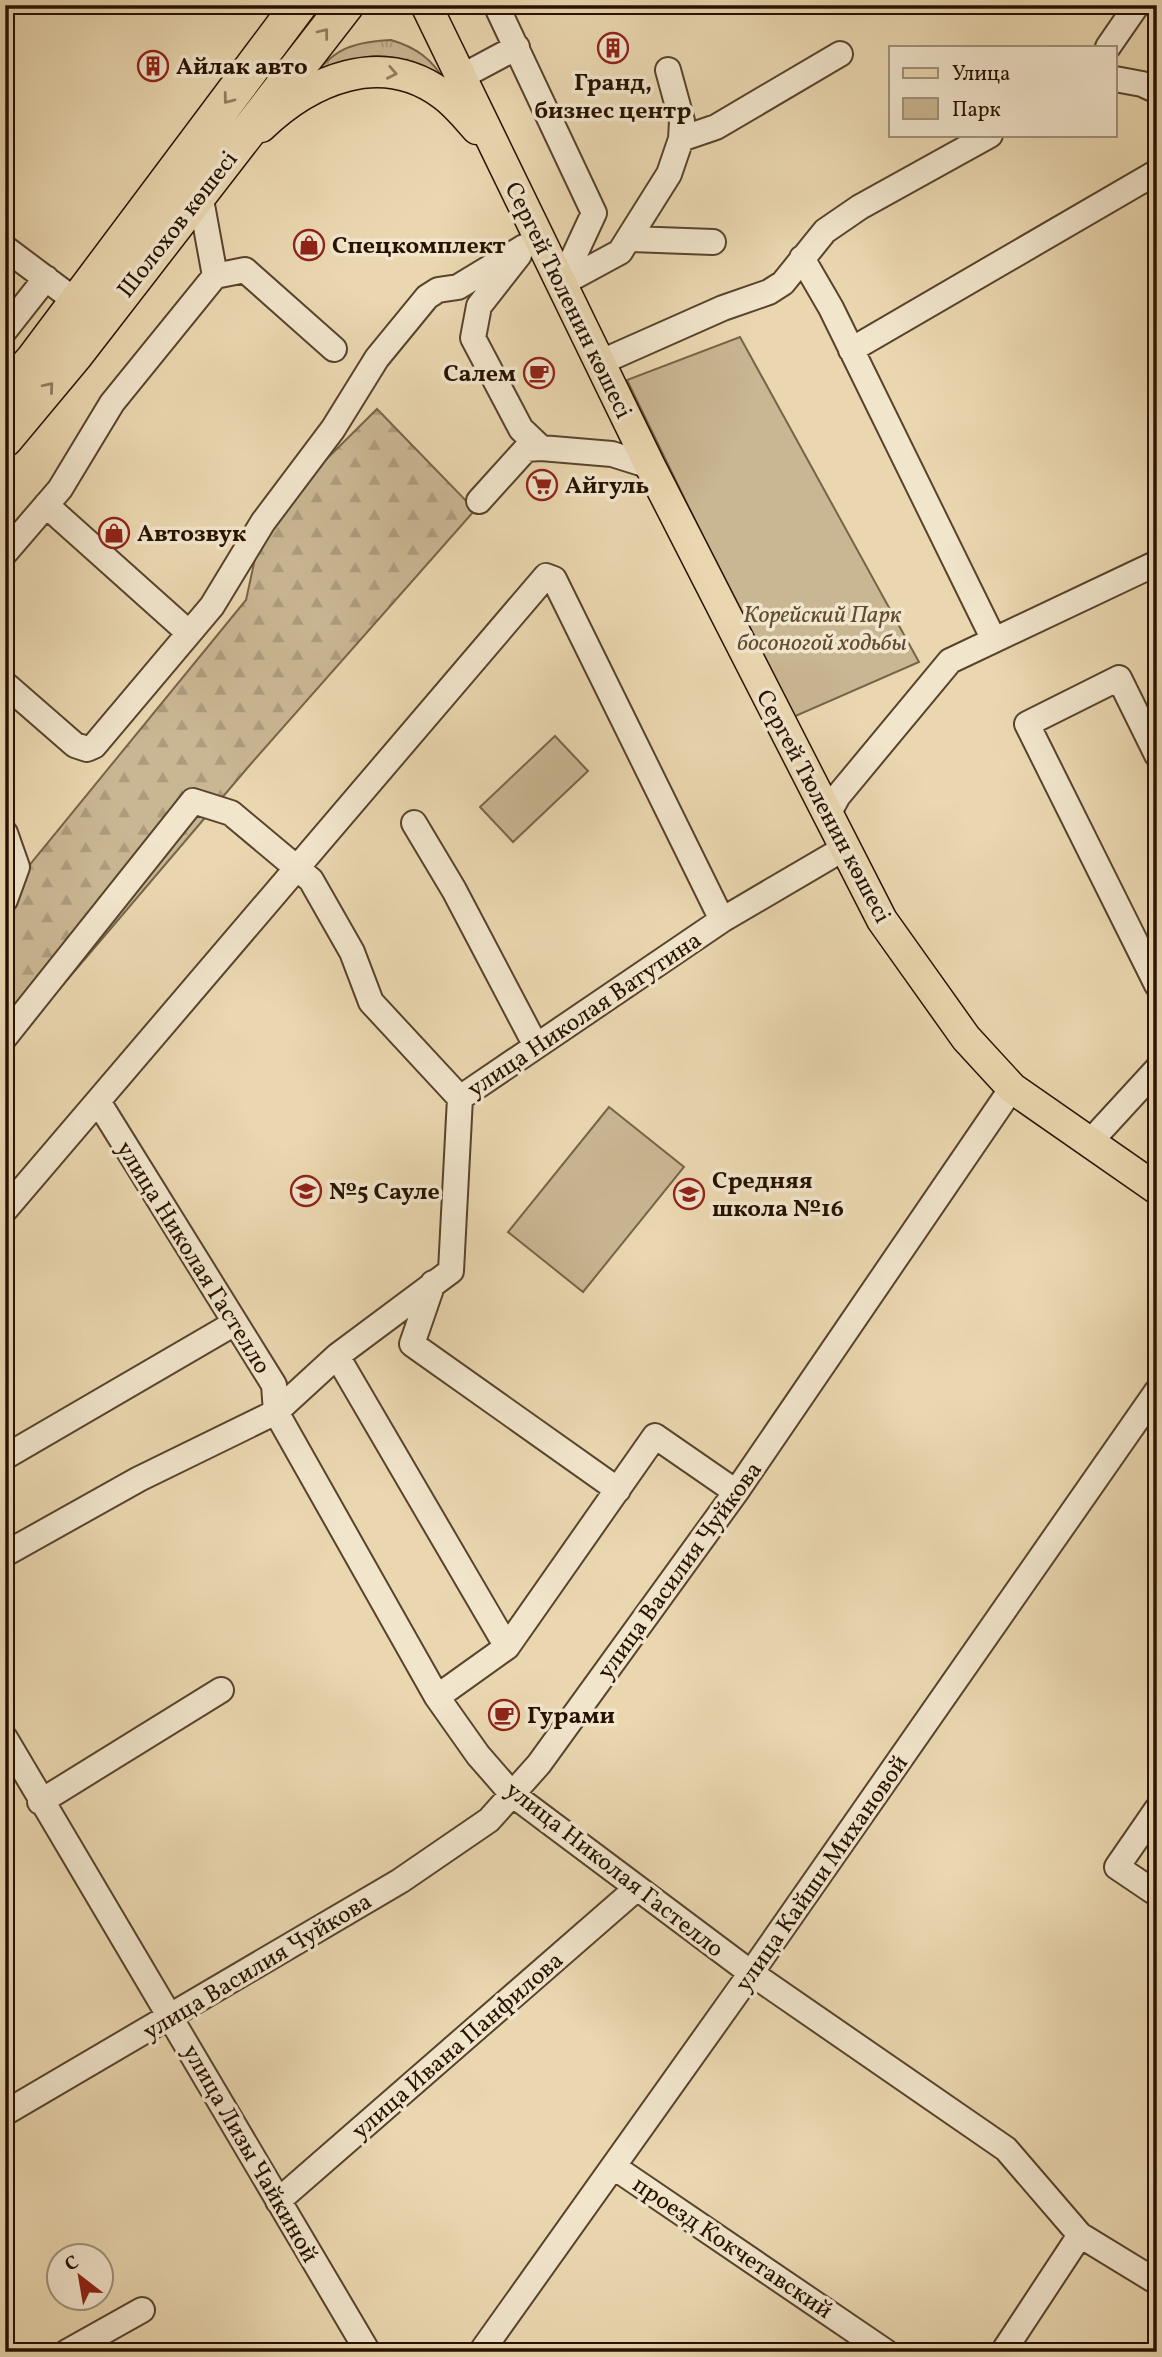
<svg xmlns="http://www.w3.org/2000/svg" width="1162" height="2357" font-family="Vollkorn,serif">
  <defs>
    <pattern id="grass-tufts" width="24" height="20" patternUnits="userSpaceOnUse" patternTransform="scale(1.75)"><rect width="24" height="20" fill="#c9b692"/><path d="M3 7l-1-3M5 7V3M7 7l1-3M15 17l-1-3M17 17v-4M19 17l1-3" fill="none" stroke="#ad9b7c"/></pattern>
    <pattern id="forest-firs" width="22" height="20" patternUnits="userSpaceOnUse" patternTransform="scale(1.75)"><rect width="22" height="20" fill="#c9b692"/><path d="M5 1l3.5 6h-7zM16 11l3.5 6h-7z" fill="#ad9b7c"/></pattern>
  </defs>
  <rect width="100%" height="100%" fill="#ead7b0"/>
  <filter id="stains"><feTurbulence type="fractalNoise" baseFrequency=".00286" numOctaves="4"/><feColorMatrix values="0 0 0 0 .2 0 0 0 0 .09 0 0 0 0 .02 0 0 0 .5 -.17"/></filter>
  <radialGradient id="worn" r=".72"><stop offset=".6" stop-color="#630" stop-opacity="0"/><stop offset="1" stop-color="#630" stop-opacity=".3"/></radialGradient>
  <path fill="url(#grass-tufts)" stroke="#786449" stroke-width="2" d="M391 40C415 47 433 59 445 82 389 44 358 50 304 86 332 51 347 42 391 40Z"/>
  <path fill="url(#forest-firs)" stroke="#786449" stroke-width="2" d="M377 409 475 510 249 766 5 1053V895L246 600 263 522Z"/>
  <path fill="#c9b692" stroke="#786449" stroke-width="2" d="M740 337 919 662 791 718 627 380Z
    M555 736 588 771 513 842 480 807Z
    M609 1107 684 1167 583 1292 508 1232Z"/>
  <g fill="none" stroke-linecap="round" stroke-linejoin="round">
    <g stroke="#58432c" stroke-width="28">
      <path id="minor" d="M496 5 594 213 561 284
        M1108 47 1137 5
        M461 77 517 47
        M1115 79 1142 84 1157 91
        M681 139 716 127 840 54
        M631 239 713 242
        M5 248 77 302
        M519 255 479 306 473 338 521 429 541 448 612 454 650 466
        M802 258 831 308 994 640
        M215 276 245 270 334 349
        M561 284 620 252 669 174 681 139 682 121 668 70
        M5 330 46 278
        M851 350 1157 172
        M599 363 723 308 769 292 783 283 825 231 860 207 990 135
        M479 501 526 449 541 448
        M46 505 189 633
        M5 553 60 489 112 403 215 276 200 194
        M5 684 75 745 87 749 94 746 212 606 263 522 333 429 377 358 427 297 438 290 458 287 524 247
        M1157 755 1119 678 1027 724 1157 985
        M827 816 838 796 950 661 1157 563
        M414 823 454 890 536 1046
        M5 833 17 867 5 900
        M5 1037 193 801 231 813 311 880 352 952 371 1002 460 1098
        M99 1103 274 1385 276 1412 437 1697 478 1755 512 1794 751 1973 1006 2149 1080 2235 1157 2282
        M1089 1143 1157 1069
        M5 1210 546 576 554 579 722 920
        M433 1283 412 1344 618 1490
        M337 1356 507 1647 437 1697
        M5 1457 235 1323
        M5 1554 139 1479 276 1412 337 1356 451 1271 460 1098 722 920 843 849
        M507 1647 655 1436 736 1492
        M5 1738 368 2352
        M40 1802 221 1690
        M1157 1809 1117 1867 1157 1894
        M5 2113 400 1881 489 1820 539 1764 736 1492 1012 1088
        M614 2167 886 2352
        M278 2201 636 1889
        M67 2352 142 2310
        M481 2352 751 1973 1157 1391
        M1003 2352 1080 2235"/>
    </g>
    <g stroke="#271200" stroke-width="33">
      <path id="major" d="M426 5 650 466 882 920 966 1038 1012 1088 1157 1189
        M261 127C310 80 381 49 442 94 455 103 466 117 477 129"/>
    </g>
    <g stroke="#271200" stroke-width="38">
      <path id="highway" d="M5 392 34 359 299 5
        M5 439 75 355 346 5"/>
    </g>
    <use href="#minor" stroke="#f1e5cc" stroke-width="24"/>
    <use href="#major" stroke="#ead7b0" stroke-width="30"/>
    <use href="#highway" stroke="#ead7b0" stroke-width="35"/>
  </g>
  <defs><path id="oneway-chevron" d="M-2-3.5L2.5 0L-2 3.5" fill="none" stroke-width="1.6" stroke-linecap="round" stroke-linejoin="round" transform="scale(1.75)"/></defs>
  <g stroke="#927e61">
    <use href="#oneway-chevron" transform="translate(324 33) rotate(-52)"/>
    <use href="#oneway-chevron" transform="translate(392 73) rotate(11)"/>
    <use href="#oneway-chevron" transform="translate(228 99) rotate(127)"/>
    <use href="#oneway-chevron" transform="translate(49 387) rotate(-50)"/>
  </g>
  <defs>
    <g id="building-ring" transform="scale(1.575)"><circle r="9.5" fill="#f1e5cc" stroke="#8f2418" stroke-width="1.5"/><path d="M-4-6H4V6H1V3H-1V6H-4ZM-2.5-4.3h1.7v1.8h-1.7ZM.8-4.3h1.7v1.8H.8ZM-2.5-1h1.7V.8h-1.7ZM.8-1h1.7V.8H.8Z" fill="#8f2418"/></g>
    <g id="shop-ring" transform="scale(1.575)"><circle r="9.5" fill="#f1e5cc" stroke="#8f2418" stroke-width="1.5"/><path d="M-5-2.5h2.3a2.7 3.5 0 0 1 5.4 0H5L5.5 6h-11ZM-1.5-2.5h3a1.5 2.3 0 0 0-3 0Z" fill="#8f2418"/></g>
    <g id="cafe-ring" transform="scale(1.575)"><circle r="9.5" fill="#f1e5cc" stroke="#8f2418" stroke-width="1.5"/><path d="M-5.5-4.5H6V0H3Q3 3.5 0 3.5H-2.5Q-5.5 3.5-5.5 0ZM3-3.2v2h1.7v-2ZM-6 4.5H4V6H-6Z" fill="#8f2418"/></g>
    <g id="supermarket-ring" transform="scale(1.575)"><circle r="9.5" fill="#f1e5cc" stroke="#8f2418" stroke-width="1.5"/><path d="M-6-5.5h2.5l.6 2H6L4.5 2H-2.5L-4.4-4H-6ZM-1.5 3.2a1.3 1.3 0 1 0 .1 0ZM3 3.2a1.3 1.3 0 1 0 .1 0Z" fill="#8f2418"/></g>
    <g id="school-ring" transform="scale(1.575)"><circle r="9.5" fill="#f1e5cc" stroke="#8f2418" stroke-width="1.5"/><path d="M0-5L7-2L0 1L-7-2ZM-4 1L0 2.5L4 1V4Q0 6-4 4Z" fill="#8f2418"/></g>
  </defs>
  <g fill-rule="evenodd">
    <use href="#building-ring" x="613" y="48"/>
    <use href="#building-ring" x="153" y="66"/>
    <use href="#shop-ring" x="309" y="245"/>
    <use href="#cafe-ring" x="539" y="373"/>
    <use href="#supermarket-ring" x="542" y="485"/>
    <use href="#shop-ring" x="114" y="533"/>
    <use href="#school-ring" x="306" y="1191"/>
    <use href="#school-ring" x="689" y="1194"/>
    <use href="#cafe-ring" x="504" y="1715"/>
  </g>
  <g text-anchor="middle" stroke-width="7" stroke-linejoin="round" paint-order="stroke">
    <g font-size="24" font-weight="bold" fill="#271200" stroke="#f1e5cc" text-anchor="start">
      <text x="176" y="74">Айлак авто</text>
      <text x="613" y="90" text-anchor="middle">Гранд,<tspan x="613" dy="28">бизнес центр</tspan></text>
      <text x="332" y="253">Спецкомплект</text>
      <text x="516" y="381" text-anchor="end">Салем</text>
      <text x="565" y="493">Айгуль</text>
      <text x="137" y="541">Автозвук</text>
      <text x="712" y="1188">Средняя<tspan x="712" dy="28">школа №16</tspan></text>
      <text x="329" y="1199">№5 Сауле</text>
      <text x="527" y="1723">Гурами</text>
    </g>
    <g font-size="24" fill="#271200" stroke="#f1e5cc">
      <text transform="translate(177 224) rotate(-52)" y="8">Шолохов көшесі</text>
      <text transform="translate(569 300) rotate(64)" y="8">Сергей Тюленин көшесі</text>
      <text transform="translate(824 806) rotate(62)" y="8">Сергей Тюленин көшесі</text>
      <text transform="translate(584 1014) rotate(-34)" y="8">улица Николая Ватутина</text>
      <text transform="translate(194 1257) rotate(58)" y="8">улица Николая Гастелло</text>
      <text transform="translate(679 1570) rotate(-54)" y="8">улица Василия Чуйкова</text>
      <text transform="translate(615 1869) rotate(38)" y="8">улица Николая Гастелло</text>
      <text transform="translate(821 1873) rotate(-55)" y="8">улица Кайши Михановой</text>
      <text transform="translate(257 1966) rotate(-31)" y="8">улица Василия Чуйкова</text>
      <text transform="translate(457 2045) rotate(-41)" y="8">улица Ивана Панфилова</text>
      <text transform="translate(251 2153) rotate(60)" y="8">улица Лизы Чайкиной</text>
      <text transform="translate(733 2247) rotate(34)" y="8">проезд Кокчетавский</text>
    </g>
    <g font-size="24" font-style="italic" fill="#604b33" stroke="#f1e5cc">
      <text x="822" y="622">Корейский Парк<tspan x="822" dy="28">босоногой ходьбы</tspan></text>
    </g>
  </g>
  <rect width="1162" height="2357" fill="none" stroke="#ead7b0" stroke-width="28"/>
  <rect x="7" y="7" width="1148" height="2343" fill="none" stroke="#271200" stroke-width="3.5"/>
  <rect x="14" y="14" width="1134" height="2329" fill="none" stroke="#271200" stroke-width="2"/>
  <rect x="889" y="46" width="228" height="91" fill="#f1e5cc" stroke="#a0917a" stroke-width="2"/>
  <rect x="903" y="68" width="35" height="10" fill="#ead7b0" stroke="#a0917a" stroke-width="2"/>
  <text x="952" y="80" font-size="21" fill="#271200">Улица</text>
  <rect x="903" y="98" width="35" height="21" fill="#c9b692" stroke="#a0917a" stroke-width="2"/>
  <text x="952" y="116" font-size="21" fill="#271200">Парк</text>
  <g transform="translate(80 2277) rotate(329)"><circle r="33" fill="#f1e5cc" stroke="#a0917a" stroke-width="2"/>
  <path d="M0-5L12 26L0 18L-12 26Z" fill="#8f2418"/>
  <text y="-10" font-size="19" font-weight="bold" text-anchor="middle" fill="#271200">С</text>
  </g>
  <rect width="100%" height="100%" filter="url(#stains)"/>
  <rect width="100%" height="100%" fill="url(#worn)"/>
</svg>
